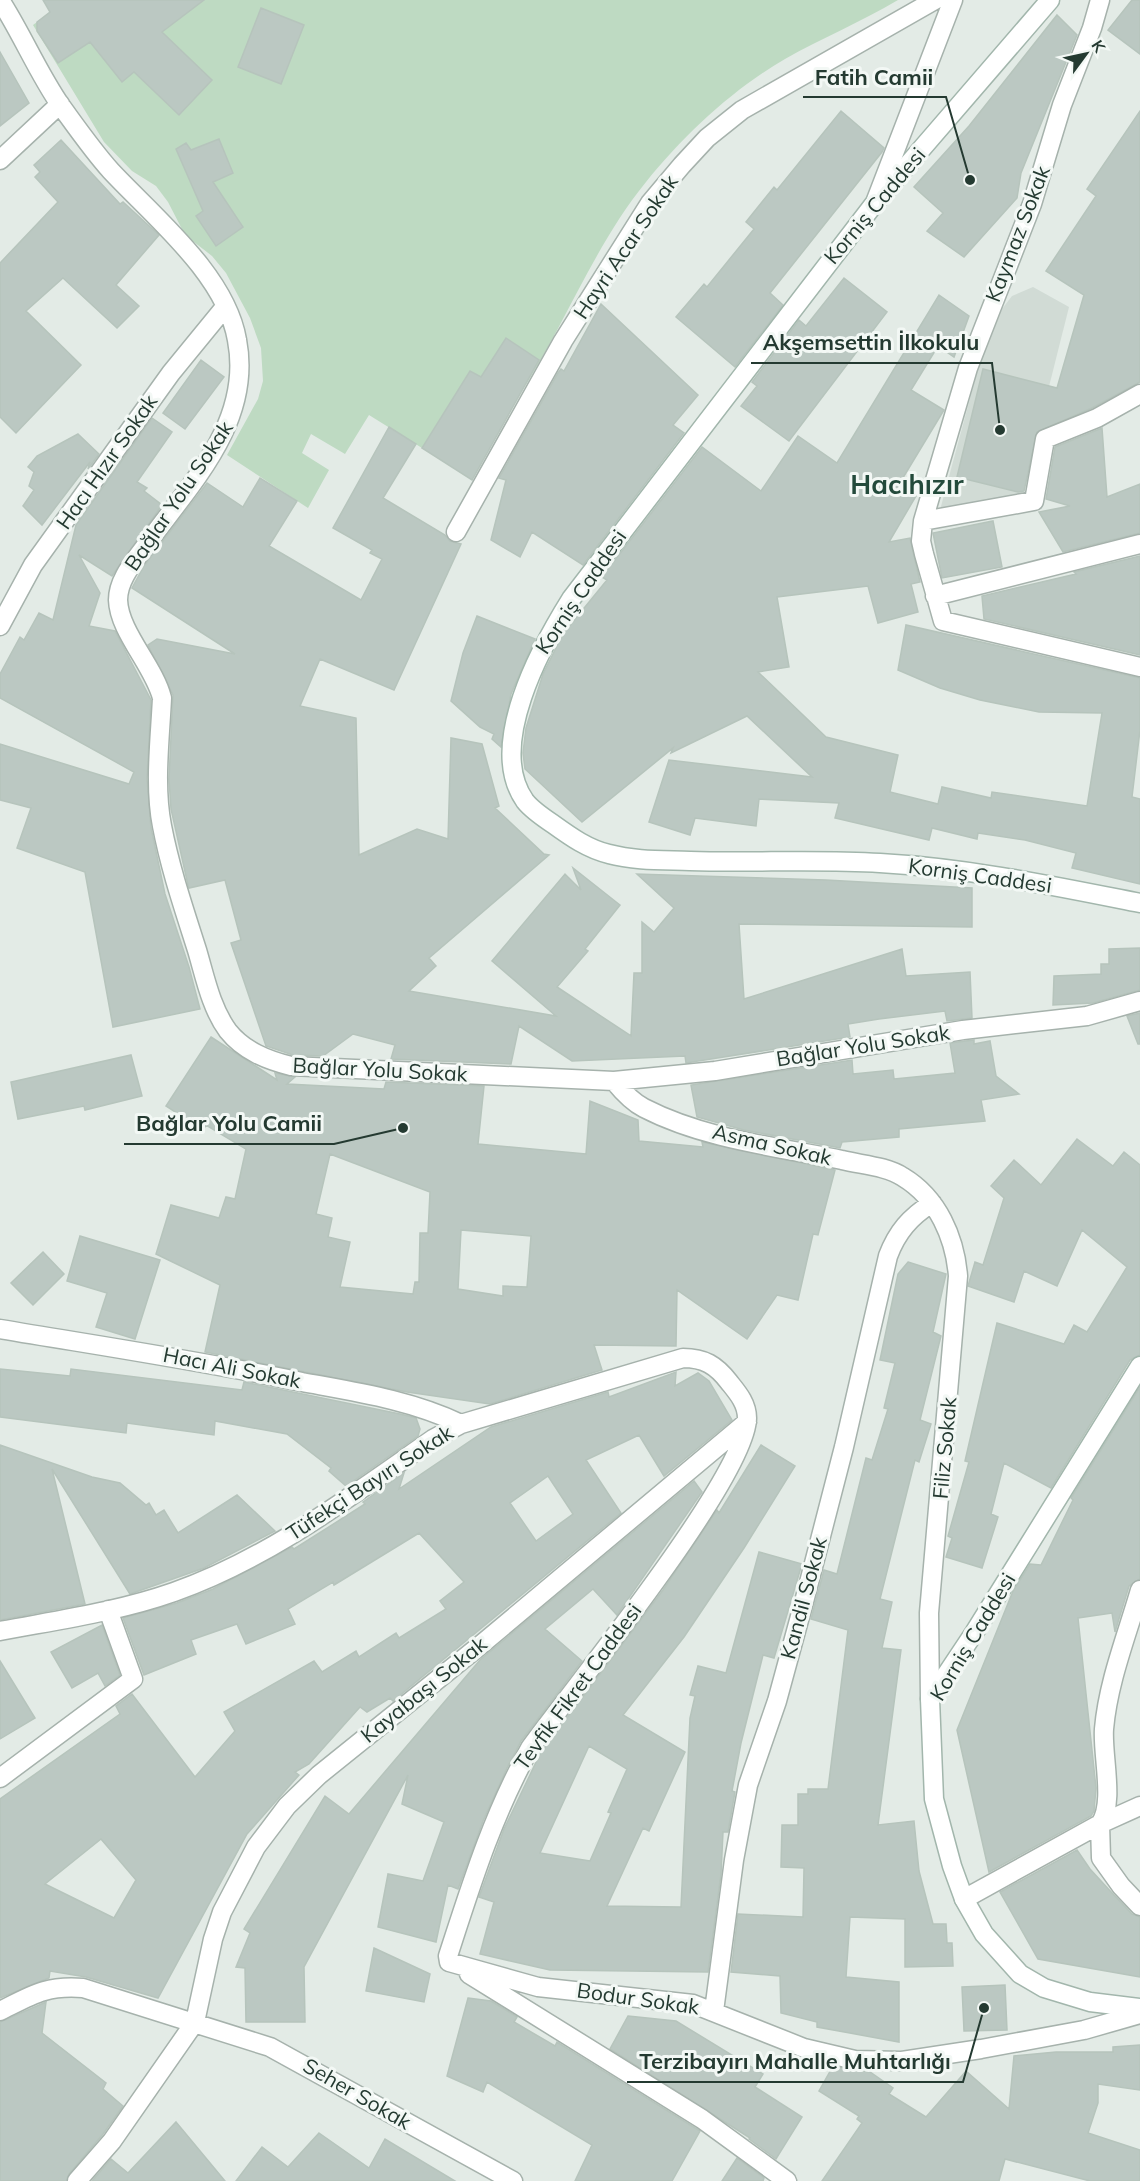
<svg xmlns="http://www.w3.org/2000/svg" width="1140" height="2181" font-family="Mulish,sans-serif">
  <rect width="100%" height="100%" fill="#e3ebe6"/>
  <path fill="#d1dbd5" d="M1033 287 1069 307 1022 494 940 510 978 369 1002 309 1012 296Z"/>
  <path fill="#bedac2" d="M67 0 173 23 180 18 168 0H898C861 22 822 38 785 59 733 89 684 135 646 182 593 247 563 330 516 400L470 371 422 448 369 415 345 454 311 434 302 453 329 470 308 508 227 455 258 399 263 381 261 348 250 318 226 273 212 256 185 235 168 202 156 186 132 171 104 142 33 25Z"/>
  <path fill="#bbc8c2" stroke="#b6c4bc" stroke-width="1.5" fill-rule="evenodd" d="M43 0H204L162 32 212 80 179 115 134 72 122 82 90 42 58 63 37 31V22L50 12Z
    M1132 0H1140V54L1108 30Z
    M261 8 304 25 281 84 238 67Z
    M1057 15 1077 35 1021 173 1017 198 964 257 927 231 943 213 914 187 969 126Z
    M0 52 29 103 0 126Z
    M841 111 884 148 882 152 770 293 783 305 735 367 676 317 704 284 707 287 754 229 746 222 774 187 777 190Z
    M1140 111V382L1092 408 1037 432 1024 491 1018 492 957 477 983 369 1057 388 1084 295 1046 271 1096 196 1087 189Z
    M219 139 233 173 213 182 243 227 216 246 196 216 203 211 176 149 186 143 191 150Z
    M61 140 120 204 123 202 159 235 116 285 139 306 117 328 63 278 26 311 81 365 16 433 0 417V263L58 202 35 177 40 172 34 165Z
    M844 278 887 312 789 441 741 406 757 386 752 382 799 320 806 326Z
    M939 295 969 316 954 357 938 346 911 390 944 410 898 486 916 496 889 542 910 538 920 582 911 584 918 612 878 623 868 586 777 597 789 667 758 672 826 737 898 755 890 792 938 804 942 787 991 798 992 792 1087 806 1102 713 1039 712 980 700 940 688 898 670 906 625 1140 678V730L1132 797 1140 799V884L1072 868 1076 853 1025 840 978 833 977 839 932 828 929 840 835 818 839 803 759 799 756 826 695 818 690 835 649 822 669 760 812 777 747 716 671 753 673 748 582 822 525 769 523 753 526 728 543 674 563 634 607 580 602 577 702 447 761 491 798 436 837 463Z
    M601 304 698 395 673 425 684 433 583 565 532 532 520 557 491 540 506 480 499 478 558 373 561 369 564 371Z
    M506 338 539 360 472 480 422 448 470 371 481 377Z
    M201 360 224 377 185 429 163 413Z
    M152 418 172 432 137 482 147 488 144 491 162 505 112 576 79 555 100 593 89 626 115 631 151 700 147 779 151 828 165 894 189 967 200 1009 113 1027 85 872 17 848 31 808 0 800V744L129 784 134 772 0 698V674L20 637 24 640 39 613 53 620 76 525Z
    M389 427 416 444 383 498 445 535 450 541 461 544 394 690 320 659 300 706 356 718 359 855 417 829 448 839 451 738 482 744 499 806 495 808 544 854 549 855 429 958 436 966 409 991 556 1016 492 961 565 874 581 890 573 868 620 905 585 949 588 951 557 987 631 1036 634 973H642V922L654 932 674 908 637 874 826 880 972 888V927L739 924 744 999 902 949 906 976 970 972 972 1018 947 1021 945 1011 879 1019 848 1024 850 1037 686 1063 685 1056 572 1061 519 1026 511 1064 391 1059 395 1045 353 1034 323 1056 293 1055 266 1046 231 943 241 940 225 880 189 888 188 885 171 809 169 779 173 695 148 645 157 639 235 654 132 588 144 566 207 483 243 507 260 478 297 501 269 546 361 600 382 559 370 553 372 550 333 528Z
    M1102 428 1107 497 1140 484V533L1063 552 1039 512 1070 506 1046 499 1055 447Z
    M78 434 99 454 88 469 90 462 42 525 23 506 34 490 29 486 34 472 28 467 37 456Z
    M993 521 1002 567 942 578 933 533Z
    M1140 556V655L984 619 982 596 1076 574 1074 572Z
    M477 616 535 639 511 694 501 747 492 739 494 734 480 727 451 701 463 653Z
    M1140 948V990L1093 1003 1053 1005 1054 976 1101 974V964H1109V949Z
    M1140 1013V1044H1138L1127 1016Z
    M211 1037 277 1080 275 1073 295 1077 287 1084 384 1089 386 1082 484 1086 478 1144 586 1154 590 1101 638 1120 639 1141 703 1147 702 1142 835 1170 818 1235 813 1234 798 1300 777 1295 747 1339 677 1290 676 1346 594 1345 602 1370 490 1404 407 1392 205 1352 220 1285 156 1254 171 1205 219 1218 226 1197 235 1199 246 1149 206 1125 203 1130 166 1106ZM330 1154 430 1192 428 1233H420L419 1282H415L413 1294 340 1287 350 1242 328 1237 332 1218 316 1214ZM461 1230 531 1236 527 1287 503 1286V1296L458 1289Z
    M974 1040V1044L990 1041 996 1076 1019 1094 981 1100 985 1121 899 1129V1137L842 1142 840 1148 744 1130 697 1117 691 1085 852 1060 853 1074 893 1070 894 1079 955 1073 950 1043Z
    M131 1055 142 1096 85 1110 84 1106 18 1119 11 1082Z
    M1077 1139 1113 1166 1124 1152 1140 1165V1355L1130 1360 1051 1488 1004 1463 991 1514 998 1517 982 1568 946 1557 952 1538 948 1536 969 1462 965 1461 997 1323 1064 1344 1074 1325 1087 1332 1127 1267 1082 1230 1057 1286 1024 1271 1014 1302 968 1286 975 1262 983 1265 1004 1198 991 1186 1014 1160 1041 1185Z
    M80 1236 160 1260 135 1339 96 1327 107 1293 67 1281Z
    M43 1252 64 1274 33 1305 11 1283Z
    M908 1262 946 1274 933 1332 941 1336 920 1420 931 1424 919 1462 915 1460 880 1599 892 1602 882 1648 901 1650 878 1825 914 1821 919 1871 933 1924H946L947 1943H952L953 1966 905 1967V1919L850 1917 846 1977 899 1982V2042L817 2027V2022L781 2013 780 1976 731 1972 738 1914 803 1917 804 1868 781 1867 782 1825H798V1794H808V1789H828L848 1630 811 1619 824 1570 837 1574 866 1458 872 1460 888 1409 884 1408 895 1363 880 1360 898 1274Z
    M0 1369 70 1376 71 1369 242 1390 244 1382 400 1414 416 1418 420 1429 418 1436 346 1486 329 1471 331 1468 287 1434 215 1421 214 1435 127 1423 126 1433 0 1417Z
    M676 1372 675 1386 698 1373 709 1381 732 1420 664 1476 639 1435 586 1460 621 1513 393 1701 390 1698 367 1712 360 1707 309 1764 295 1772 299 1775 247 1834 158 1998 86 1977 50 1971 49 1978 0 1998V1799L120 1714 116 1706 132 1694 195 1777 235 1731 224 1712 314 1661 322 1672 356 1651 359 1657 396 1633 399 1638 446 1609 440 1601 464 1582 419 1533 334 1585 333 1582 288 1609 295 1624 246 1644 237 1624 191 1640 196 1654 144 1675 123 1618 177 1603 213 1589 292 1547 294 1549 365 1504 363 1502 404 1473 399 1489 491 1427 608 1392 609 1397ZM548 1476 573 1514 536 1541 510 1503ZM101 1839 136 1880 114 1918 45 1884Z
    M1140 1387V1579L1129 1586 1115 1632 1112 1613 1078 1618 1096 1788 1094 1811 1091 1816 989 1872 957 1730 1013 1591 1030 1564 1041 1565 1073 1500 1071 1498Z
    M0 1445 92 1477 120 1483 146 1505 149 1503 156 1515 164 1510 178 1533 237 1495 275 1531 204 1568 130 1594 52 1469 85 1604 0 1620Z
    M761 1445 795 1466 744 1548 684 1637 623 1715 685 1752 649 1831 643 1828 607 1906 681 1907 690 1718 695 1696 690 1695 698 1666 726 1673 759 1552 802 1564 774 1658 763 1655 741 1743 732 1791 735 1792 728 1832H723L721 1874 708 1972 550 1970 480 1954 494 1902 479 1897 504 1829 540 1754 663 1590 717 1510 719 1513ZM589 1746 627 1769 608 1812 611 1813 590 1861 540 1853Z
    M694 1481 702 1492 617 1615 593 1589 545 1629 582 1661 521 1741 507 1768 483 1821 458 1889 448 1885 436 1942 378 1927 388 1874 423 1881 444 1822 402 1804 408 1775 304 1967 305 2022H246L245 1968 236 1967 250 1933 244 1929 325 1796 349 1814 480 1660Z
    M102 1625 120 1675 105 1686 98 1673 72 1688 51 1652Z
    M0 1661 35 1718 0 1739Z
    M1077 1850 1090 1869 1113 1894 1132 1914 1140 1917V1977L1038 1959 1000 1892Z
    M374 1948 430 1974 424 2002 366 1991Z
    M1005 1985 1007 2030 964 2031 962 1987Z
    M468 1998 491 2001 517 2017 514 2022 555 2046 557 2042 700 2131 672 2181H575L592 2145 487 2082 483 2092 447 2076Z
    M46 2002 42 2033 106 2083 103 2089 123 2106 103 2134 69 2174 66 2181H0V2022Z
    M628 2016 676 2021 763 2074 755 2087 802 2117 776 2159 749 2139 750 2138 610 2049Z
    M1140 2045V2090L1098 2084V2103L1088 2133 1140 2150V2181H1090L1005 2159 999 2181H822L862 2123 857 2119 859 2116 819 2091 833 2066 870 2072 893 2088 889 2094 926 2117 966 2071 1009 2109 1014 2056 1056 2052H1113V2047Z
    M176 2122 225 2181H92L111 2159 128 2173Z
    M319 2133 369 2168 385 2139 455 2181H236L262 2147 288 2167Z
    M737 2158 764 2178 763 2181H722Z"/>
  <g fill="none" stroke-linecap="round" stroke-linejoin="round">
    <g stroke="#a6b2ac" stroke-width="21">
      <path id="street" d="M0 0C22 34 38 73 61 106 77 128 93 151 111 171 154 217 226 275 237 340 253 423 189 485 144 548 133 563 118 580 118 600 119 632 154 666 162 698 160 740 154 785 162 826 170 868 184 909 197 950 205 977 211 1008 228 1031 244 1051 267 1060 291 1066L614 1081 715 1071 963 1030 1087 1016 1140 1001
        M1100 0 1092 28 1062 105 1032 204 968 368 923 521 921 541 924 554 943 621 1140 667
        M0 160 60 104
        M876 200 953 0
        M923 521 1034 501 1045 439 1097 418 1140 394
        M456 532 563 341 650 203 682 165 707 138 742 110 935 0
        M935 596 1140 544
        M0 626 33 565 171 373 225 307
        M614 1081C623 1092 632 1102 644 1108 704 1139 777 1147 842 1160 862 1165 886 1166 903 1177 938 1198 955 1238 958 1276L929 1613 930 1699
        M0 1329C101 1346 202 1361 302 1382 356 1392 411 1400 461 1424
        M0 1631C58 1620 117 1612 174 1592 268 1559 351 1496 433 1439L461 1424 683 1358C704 1358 716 1365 729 1382 737 1392 747 1403 747 1418 747 1476 572 1690 530 1748 492 1817 472 1882 448 1956L449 1962
        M0 1778 133 1679 108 1610
        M1100 1824C1115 1803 1102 1755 1104 1729 1108 1682 1127 1635 1140 1590
        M1100 1824 1101 1858 1121 1886 1140 1906
        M964 1899 1100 1824 1140 1806
        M449 1962 538 1987 693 2004 804 2048 855 2060 902 2061 981 2049 1084 2030 1140 2014
        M469 1974 702 2119 787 2181
        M0 2011C32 1995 46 1985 83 1988L270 2047 513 2181
        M714 2011 734 1860 748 1785 777 1701 805 1598 844 1447 888 1256C897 1232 910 1217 932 1203
        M77 2181 112 2141 195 2022 213 1939 222 1912 256 1847 287 1806 319 1775 483 1643 747 1422"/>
    </g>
    <g stroke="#a2b6ac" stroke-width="21">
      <path id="secondary" d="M1050 0 874 204 571 599C541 647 486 746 525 801 532 810 544 818 553 824 571 837 588 849 609 854 635 861 663 860 690 861 753 863 817 859 880 863 969 868 1054 886 1140 903
        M1140 1366 974 1633 930 1699 934 1799 952 1866 964 1899 984 1934 1020 1974 1044 1988 1090 2002 1140 2008"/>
    </g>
    <use href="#street" stroke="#fff" stroke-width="18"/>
    <use href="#secondary" stroke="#fff" stroke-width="18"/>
  </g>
  <g text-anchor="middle" stroke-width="6" stroke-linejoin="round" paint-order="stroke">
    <g font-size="21" fill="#243a31" stroke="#f3f8f5">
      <text transform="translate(875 206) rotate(-50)" y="7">Korniş Caddesi</text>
      <text transform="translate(1018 234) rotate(-69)" y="7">Kaymaz Sokak</text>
      <text transform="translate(626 247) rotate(-56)" y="7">Hayri Acar Sokak</text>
      <text transform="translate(107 462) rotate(-55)" y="7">Hacı Hızır Sokak</text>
      <text transform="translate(179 496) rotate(-56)" y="7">Bağlar Yolu Sokak</text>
      <text transform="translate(581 592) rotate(-56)" y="7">Korniş Caddesi</text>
      <text transform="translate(980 876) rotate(8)" y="7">Korniş Caddesi</text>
      <text transform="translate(863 1046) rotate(-9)" y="7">Bağlar Yolu Sokak</text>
      <text transform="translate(380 1070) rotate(3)" y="7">Bağlar Yolu Sokak</text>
      <text transform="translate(772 1145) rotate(13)" y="7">Asma Sokak</text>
      <text transform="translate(232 1368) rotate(11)" y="7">Hacı Ali Sokak</text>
      <text transform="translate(945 1448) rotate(-85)" y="7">Filiz Sokak</text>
      <text transform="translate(370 1483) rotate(-33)" y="7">Tüfekçi Bayırı Sokak</text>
      <text transform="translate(804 1598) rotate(-75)" y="7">Kandil Sokak</text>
      <text transform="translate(973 1637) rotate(-59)" y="7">Korniş Caddesi</text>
      <text transform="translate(578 1687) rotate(-54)" y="7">Tevfik Fikret Caddesi</text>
      <text transform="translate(424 1690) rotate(-39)" y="7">Kayabaşı Sokak</text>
      <text transform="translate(638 1999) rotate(8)" y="7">Bodur Sokak</text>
      <text transform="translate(357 2094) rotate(30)" y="7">Seher Sokak</text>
    </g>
    <g font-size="27" font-weight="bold" fill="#234a3b" stroke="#f3f8f5">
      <text x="907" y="494">Hacıhızır</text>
    </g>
  </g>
  <path fill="none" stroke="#243a31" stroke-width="2" d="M970 180L946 97H803M1000 430L992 363H751M403 1128L334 1144H124M984 2008L963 2082H627"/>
  <g fill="#243a31" stroke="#f3f8f5" stroke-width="2">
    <circle cx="970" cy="180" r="6"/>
    <circle cx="1000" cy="430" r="6"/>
    <circle cx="403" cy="1128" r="6"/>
    <circle cx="984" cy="2008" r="6"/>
  </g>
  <g font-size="22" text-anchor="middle" font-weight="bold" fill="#243a31" stroke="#f3f8f5" stroke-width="6" stroke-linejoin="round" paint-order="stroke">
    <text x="874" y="85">Fatih Camii</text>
    <text x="871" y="350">Akşemsettin İlkokulu</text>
    <text x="229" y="1131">Bağlar Yolu Camii</text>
    <text x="795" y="2069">Terzibayırı Mahalle Muhtarlığı</text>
  </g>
  <g transform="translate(1086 54) rotate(57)" stroke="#f3f8f5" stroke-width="4.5" paint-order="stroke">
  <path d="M0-4.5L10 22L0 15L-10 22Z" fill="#243a31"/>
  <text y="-9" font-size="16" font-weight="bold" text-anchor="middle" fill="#243a31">K</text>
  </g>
</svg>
